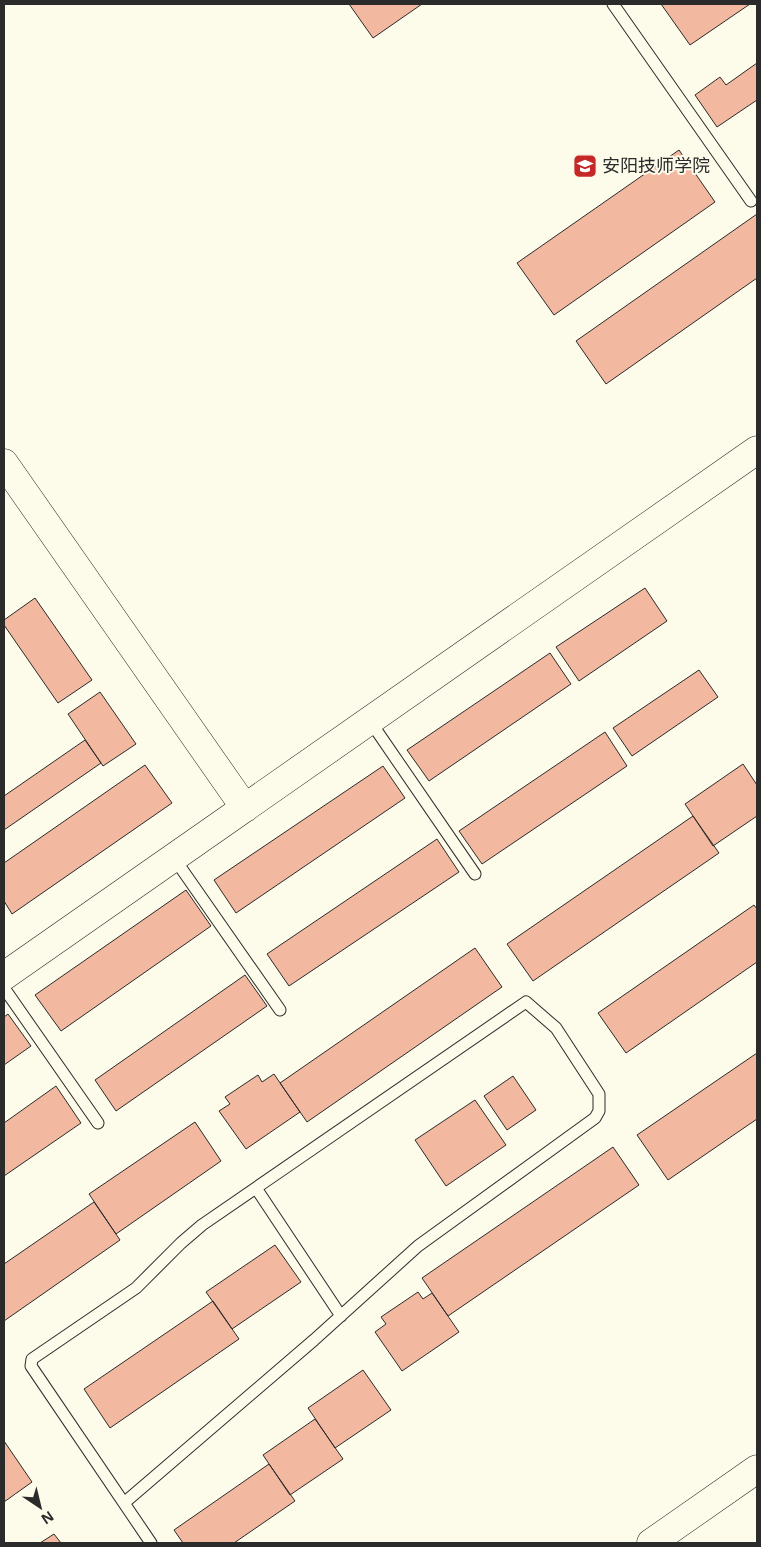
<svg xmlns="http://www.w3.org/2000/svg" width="761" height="1547" font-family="'Open Sans','Noto Sans SC',sans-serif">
  <rect width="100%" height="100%" fill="#fdfbea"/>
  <path fill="#f2b8a0" stroke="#2b2b2b" d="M349 4H422L373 38Z
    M661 4H750L690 45Z
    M757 63V100L717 127 695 95 720 77 726 85Z
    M679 150 715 202 554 315 517 263Z
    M757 214V278L606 384 576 341Z
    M645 588 667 621 579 681 556 647Z
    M35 598 92 680 58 703 4 625V620Z
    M550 653 571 684 429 781 407 750Z
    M699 670 718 697 632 756 613 728Z
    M100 692 136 744 103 766 68 714Z
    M605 732 627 766 482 864 459 831Z
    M85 740 101 763 4 830V796Z
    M743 764 757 785V816L713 846 685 804Z
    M145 765 172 803 12 914 4 901V863Z
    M383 766 405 798 236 913 214 880Z
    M693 816 719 853 533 981 507 944Z
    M437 839 459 872 289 986 267 954Z
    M186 890 211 926 61 1031 35 995Z
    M754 905 757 909V962L626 1053 598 1013Z
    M475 948 502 987 307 1122 280 1083Z
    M245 975 267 1006 116 1111 95 1080Z
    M8 1014 31 1046 4 1065V1017Z
    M757 1053V1119L668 1180 637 1135Z
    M274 1074 300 1112 246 1149 219 1111 230 1104 225 1097 258 1075 262 1082Z
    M513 1076 536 1110 507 1130 484 1096Z
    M56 1086 81 1123 4 1176V1123Z
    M475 1100 506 1145 446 1186 415 1140Z
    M195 1122 221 1161 116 1234 89 1194Z
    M613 1147 639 1185 448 1316 422 1278Z
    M94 1202 120 1240 4 1321V1264Z
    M275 1245 301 1282 232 1329 206 1292Z
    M418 1292 423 1299 432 1293 459 1332 402 1371 375 1332 386 1324 381 1317Z
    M213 1301 239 1339 110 1428 84 1389Z
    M363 1370 391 1410 335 1448 308 1408Z
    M315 1419 343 1459 290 1495 263 1455Z
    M4 1441 32 1482 4 1502Z
    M269 1464 295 1501 234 1543H183L174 1530Z
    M54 1534 61 1543H40Z"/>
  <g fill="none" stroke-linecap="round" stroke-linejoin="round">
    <g stroke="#2b2b2b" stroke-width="13">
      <path id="service" d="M613 4 751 201
        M370 721 475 874
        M174 858 280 1010
        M4 988 98 1123
        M256 1188 341 1316
        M124 1503 314 1340 418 1246 595 1118 599 1111V1094L556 1028 526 1002 202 1225 181 1243 136 1288 32 1359 31 1366 151 1543"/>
    </g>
    <g stroke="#2b2b2b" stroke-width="29">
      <path id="tertiary" d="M4 463 245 808
        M4 976 757 450
        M651 1543 757 1469"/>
    </g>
    <use href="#service" stroke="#fdfbea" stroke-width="11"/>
    <use href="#tertiary" stroke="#fdfbea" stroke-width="28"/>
  </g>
  <defs>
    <g id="school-square" transform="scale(1.25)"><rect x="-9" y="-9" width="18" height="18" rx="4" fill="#c62828" stroke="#fdfbea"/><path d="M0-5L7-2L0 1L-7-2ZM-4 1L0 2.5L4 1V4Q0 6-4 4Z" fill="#fff"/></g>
  </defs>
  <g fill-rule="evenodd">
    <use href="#school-square" x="585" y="166"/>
  </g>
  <g text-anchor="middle" stroke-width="4" stroke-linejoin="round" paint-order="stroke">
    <g font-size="18" fill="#2b2b2b" stroke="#fdfbea" text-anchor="start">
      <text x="602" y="172">安阳技师学院</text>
    </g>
  </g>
  <rect width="761" height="1547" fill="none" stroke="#2b2b2b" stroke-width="10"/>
  <g transform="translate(40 1507) rotate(145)" stroke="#fdfbea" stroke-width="4" paint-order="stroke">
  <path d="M0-4L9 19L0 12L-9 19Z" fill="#2b2b2b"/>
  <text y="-8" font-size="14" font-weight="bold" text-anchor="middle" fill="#2b2b2b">N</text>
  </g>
</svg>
